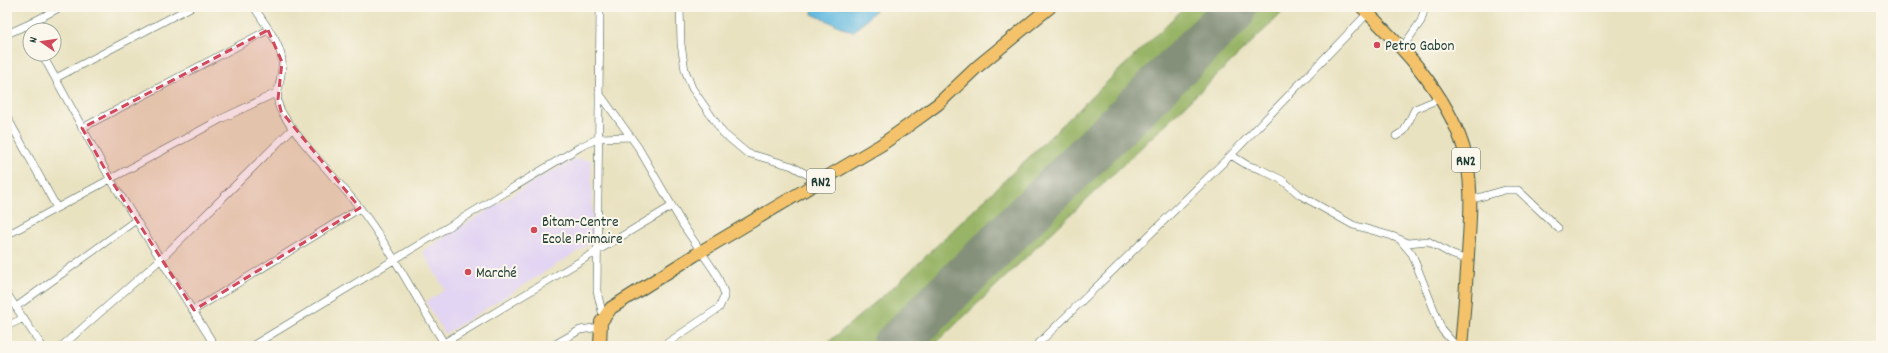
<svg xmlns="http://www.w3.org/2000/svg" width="1888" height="353" font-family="Dekko,sans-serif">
  <rect width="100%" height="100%" fill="#fbf7ec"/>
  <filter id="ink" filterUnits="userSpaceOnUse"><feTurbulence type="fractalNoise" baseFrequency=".025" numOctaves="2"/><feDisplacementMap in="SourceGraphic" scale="8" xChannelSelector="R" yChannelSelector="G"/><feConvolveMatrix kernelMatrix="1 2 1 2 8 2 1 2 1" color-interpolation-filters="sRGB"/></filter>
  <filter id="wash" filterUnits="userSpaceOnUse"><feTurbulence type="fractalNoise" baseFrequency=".012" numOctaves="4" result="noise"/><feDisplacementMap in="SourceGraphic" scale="16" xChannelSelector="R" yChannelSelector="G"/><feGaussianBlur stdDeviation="0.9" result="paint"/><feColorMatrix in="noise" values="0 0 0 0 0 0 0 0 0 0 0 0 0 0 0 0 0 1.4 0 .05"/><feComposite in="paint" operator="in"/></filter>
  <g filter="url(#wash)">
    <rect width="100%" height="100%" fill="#e9e2c1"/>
    <path fill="#e2d4f3" d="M575 159 591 160 593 242 445 334 426 302 445 290 422 251 541 177Z"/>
    <path fill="#98b466" stroke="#5c784d" d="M1185 7H1273L1281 14 933 346H824L898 283Z"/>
    <path fill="#63bae0" stroke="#417c8a" d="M813 7H879L853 32 812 14Z"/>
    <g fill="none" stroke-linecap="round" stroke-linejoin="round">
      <path stroke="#84907a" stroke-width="44" d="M894 346 1233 12"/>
    </g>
  </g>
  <g filter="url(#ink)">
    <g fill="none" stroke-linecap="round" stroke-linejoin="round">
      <g stroke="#3d5649" stroke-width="8">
        <path id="street" d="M254 7C264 23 280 42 282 60 284 77 272 95 281 111 302 146 334 175 359 207 393 251 416 300 446 346
          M600 7 597 291 603 316
          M680 7 681 44 685 70 692 88 723 133 747 153 792 166 820 182
          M30 31 27 25 61 7
          M7 34 27 25
          M1402 48 1421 21 1425 7
          M42 54 111 180 215 346
          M56 78 191 7
          M599 93 638 147 683 225 717 275 724 292V297L719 308 663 346
          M7 117 57 208
          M82 128 268 30
          M1396 136 1404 131 1415 109 1439 99
          M1231 155 1247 165 1262 170 1282 180 1300 195 1353 225 1392 236 1408 243 1428 241 1451 254 1467 260
          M1470 200 1505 190H1518L1558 228
          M7 235 223 118 278 92
          M1401 241 1412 254 1442 330 1456 346
          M7 294 42 346
          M16 307 136 220
          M194 310 360 208
          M7 326 24 318
          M62 346 161 259 293 128
          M252 346 580 147 599 138 631 137
          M439 346 672 206
          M552 346 580 330 600 327
          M1036 346 1231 155 1368 13"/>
      </g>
      <g stroke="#3d5649" stroke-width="14">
        <path id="highway" d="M1362 7C1402 47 1445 91 1463 146 1474 181 1470 219 1468 255 1466 285 1464 316 1461 346
          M600 346 601 322 611 308 695 255 881 145 916 120 938 104 977 67 1050 7"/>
      </g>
      <use href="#street" stroke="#fff" stroke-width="7"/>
      <use href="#highway" stroke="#f4c26a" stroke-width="12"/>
    </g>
  </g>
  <path fill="#d1495b" fill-opacity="0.2" stroke="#d1495b" stroke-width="3" stroke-dasharray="8 5" stroke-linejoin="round" d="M268 30 282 62 278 99 281 111 360 208 194 310 111 180 82 128Z"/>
  <g fill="#d1495b" stroke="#fbf7ec" stroke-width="1.5">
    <circle cx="1377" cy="45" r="4"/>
    <circle cx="534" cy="230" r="4"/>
    <circle cx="468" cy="272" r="4"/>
  </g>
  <g text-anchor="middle" stroke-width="4" stroke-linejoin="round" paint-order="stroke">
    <g fill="#fbf7ec" stroke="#61756b" stroke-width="1">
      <rect x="1452" y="148" width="28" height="24" rx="3"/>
      <rect x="807" y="169" width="28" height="24" rx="3"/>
    </g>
    <g font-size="14" font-weight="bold" fill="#1f3d34">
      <text x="1466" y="165">RN2</text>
      <text x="821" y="186">RN2</text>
    </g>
    <g font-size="15" fill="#1f3d34" stroke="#fbf7ec" text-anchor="start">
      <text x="1385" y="50">Petro Gabon</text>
      <text x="542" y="226">Bitam-Centre<tspan x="542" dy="17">Ecole Primaire</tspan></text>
      <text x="476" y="277">Marché</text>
    </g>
  </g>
  <rect width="1888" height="353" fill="none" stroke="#fbf7ec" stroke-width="24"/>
  <g transform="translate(42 42) rotate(283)"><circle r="19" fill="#fbf7ec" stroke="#a3ada2"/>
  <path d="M0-3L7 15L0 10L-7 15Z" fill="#d1495b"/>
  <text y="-6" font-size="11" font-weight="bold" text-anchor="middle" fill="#1f3d34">N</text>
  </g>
</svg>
